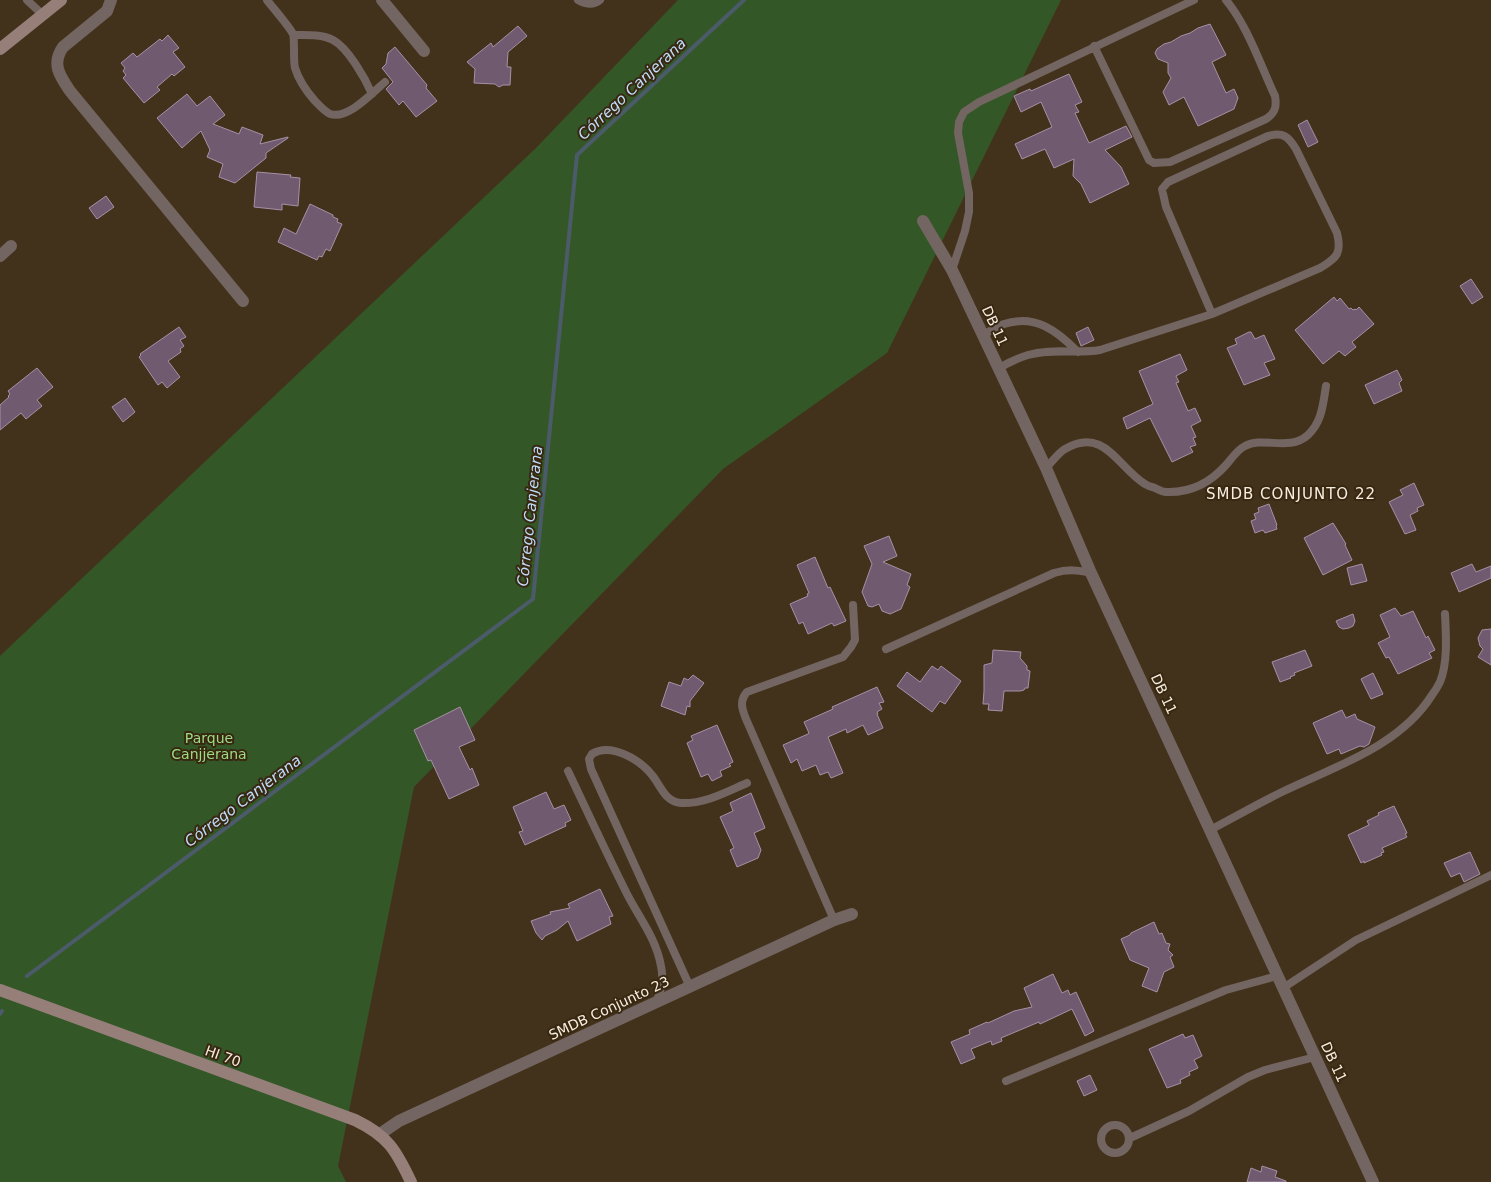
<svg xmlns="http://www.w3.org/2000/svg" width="1491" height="1182" font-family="'DejaVu Sans',sans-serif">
  <rect width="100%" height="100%" fill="#43321b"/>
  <path fill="#345727" d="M678 0H1061L887 353 723 469 414 787 338 1166 346 1182H0V656L536 148Z"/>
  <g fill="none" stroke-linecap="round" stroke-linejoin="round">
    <path stroke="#4b5b69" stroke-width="4" d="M27 976 533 599 577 155 744 0
      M0 1014 2 1011"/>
  </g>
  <path fill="#6f5a70" stroke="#a790a7" d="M1210 24 1226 55 1212 62 1226 93 1234 89 1238 98 1234 109 1198 126 1184 97 1169 105 1163 92 1171 78 1168 73V63L1158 59 1155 53 1157 49 1164 44 1171 42 1181 36 1190 33 1198 28Z
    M518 26 527 36 508 52 507 67H511L510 85H503L499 87 495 84 474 83 475 69 467 62 491 43 493 47Z
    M168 35 179 48 173 52 185 67 174 76 172 74 157 87 160 90 144 103 123 78 126 75 123 71 125 68 121 63 133 53 137 57 160 39 162 41Z
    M395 47 427 85 426 88 437 101 416 117 403 101 399 105 386 89 393 82 382 68 386 64 388 53Z
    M1069 74 1082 102 1075 105 1079 112 1075 113 1089 143 1126 126 1132 137 1105 150 1121 167 1129 184 1090 203 1081 184 1073 176 1074 159 1054 168 1045 149 1022 159 1015 144 1052 127 1041 102 1021 112 1014 96 1030 89 1031 91Z
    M187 94 197 106 210 96 225 115 213 124 239 134 242 127 263 135 260 144 288 137V138L266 153V158L235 183 219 177 223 164 207 157 210 150 201 131 182 148 157 118Z
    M1307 120 1318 142 1308 147 1298 125Z
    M257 172 291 175 290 177 300 178 298 206 282 204V210L254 207Z
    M106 196 114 207 97 219 89 208Z
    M310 204 333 215V217L338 219 337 222 342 224 330 251 326 249 322 257 319 256 317 260 278 242 284 228 296 234Z
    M1471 279 1483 297 1472 304 1460 286Z
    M1334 297 1337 301 1340 298 1349 309 1351 308 1353 310 1355 309 1356 310 1359 307 1374 324 1352 342 1356 347 1345 356 1339 351 1323 364 1295 330Z
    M179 327 186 337 180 340 184 346 180 349 181 352 168 361 180 377 167 388 162 382 158 385 139 357 141 355 140 354Z
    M1088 327 1094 340 1081 346 1076 333Z
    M1249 332H1251L1255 339 1264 335 1275 359 1264 363 1270 375 1244 385 1227 348 1237 344 1235 339Z
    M1180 354 1187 370 1176 376 1179 382 1176 383 1188 411 1195 408 1201 421 1191 426 1196 437 1193 438 1196 445 1190 447 1193 452 1172 462 1150 418 1127 429 1123 418 1153 404 1139 371Z
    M37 368 53 387 37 400 42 406 26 419 21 413 0 430V405L9 397 8 396 10 394 8 391Z
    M1397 370 1402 380 1399 383 1402 391 1374 404 1365 385Z
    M125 398 135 412 123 422 112 407Z
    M1414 483 1424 505 1417 508 1418 511 1410 515 1416 530 1405 534 1389 502 1403 495 1400 490Z
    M1269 504 1277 525 1276 526 1277 529 1265 533 1263 530 1255 533 1251 521 1256 519 1254 514 1259 512 1258 508Z
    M1333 523 1346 544 1345 545 1352 560 1323 575 1304 538Z
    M889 536 897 556 883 562 911 574 907 585 910 587 901 609 890 614 882 611 879 604 872 607 868 606 862 592 872 564 864 546Z
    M815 557 828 588 830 587 846 621 834 626 832 623 808 634 803 622 799 624 790 604 808 596 807 594 809 593 797 565Z
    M1362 564 1367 581 1351 585 1347 568Z
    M1472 564 1476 572 1491 566V578L1459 592 1451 573Z
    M1395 608 1401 616 1413 611 1426 638 1428 636 1435 650 1429 653 1432 658 1398 674 1389 657 1386 658 1378 643 1390 637 1380 615Z
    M1353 614 1355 621 1353 626 1349 628 1343 629 1339 627 1336 621Z
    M1491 629V665L1478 657 1483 649 1480 646 1478 638 1482 630Z
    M993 650 1021 652 1020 658 1027 666V670L1030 671 1028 688H1025L1024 690 1020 691H1004L1002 711 988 710 989 704H983L984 691V665L992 663Z
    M1305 650 1312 666 1294 673 1295 675 1290 677 1291 678 1280 682 1272 662Z
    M932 666 938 670 941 666 961 681 945 704 940 701 932 712 897 686 907 672 920 682Z
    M1373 673 1383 694 1371 699 1361 679Z
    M693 675 704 683 690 701V707L687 706 685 715 661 706 669 682 681 686 684 678 688 680Z
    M877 687 884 702 879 703 882 709 877 712 878 714H877L883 728 868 735 863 725 847 733 846 729 828 737 843 773 831 778 828 772 820 775 816 765 802 771 797 759 791 763 783 745 808 734 809 733 804 722 833 709 832 707Z
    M460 707 475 740 459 747 470 770 472 768 479 785 449 799 431 760 428 761 414 730Z
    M1342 710 1346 718 1355 714 1357 719 1375 727 1369 744 1364 747 1360 746 1341 754 1339 749 1327 754 1313 723Z
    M717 725 733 762 729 764 731 766 720 771 722 776 712 781 708 774 701 777 687 743 693 740 691 736Z
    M546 792 554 809 564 805 571 820 565 823 566 826 525 845 519 832 523 831 513 807Z
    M751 793 765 828 754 833 761 850 758 858 737 867 730 850 734 848 720 817 733 811 730 803Z
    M1394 806 1407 833 1405 834 1407 837 1382 848 1384 852 1381 853 1382 855 1364 863V861L1361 863 1348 835 1369 825 1367 821 1379 815 1378 813Z
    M1470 852 1480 874 1464 882 1460 873 1451 877 1444 863Z
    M600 889 613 916 609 917 611 924 577 941 568 921 557 930 545 936 542 940 536 933 531 921 551 914 550 912 570 908 568 904Z
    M1154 922 1159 934 1162 933 1166 943 1170 944 1168 950 1173 955 1170 957 1174 967 1164 972 1157 992 1142 986 1149 968 1130 960 1121 939 1130 935 1131 933Z
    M1053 974 1062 993 1068 990 1070 995 1076 992 1094 1031 1085 1036 1072 1009 1040 1024 1039 1022 1001 1038 1002 1041 992 1045 991 1041 971 1049 975 1058 961 1064 951 1042 970 1034 969 1030 987 1022 988 1023 1014 1011 1032 1007 1024 988Z
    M1183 1034 1185 1038 1193 1035 1202 1056 1194 1060 1198 1068 1189 1072 1190 1075 1180 1080 1181 1083 1167 1088 1149 1049Z
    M1090 1075 1097 1090 1084 1096 1077 1081Z
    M1262 1166 1277 1171 1275 1177 1286 1181V1182H1247L1251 1168 1261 1172Z"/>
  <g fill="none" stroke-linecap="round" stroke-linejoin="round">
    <path stroke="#736561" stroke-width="8" d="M27 0 43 15
      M267 0C273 8 289 26 293 34 295 39 293 60 295 68 299 81 307 92 315 101 320 106 324 111 330 114 348 120 373 92 385 82
      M578 0C585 4 593 6 600 0
      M294 35C306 35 322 34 333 40 348 48 365 78 372 94
      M1094 46 1149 160 1154 163 1170 162 1266 119C1275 113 1277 107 1275 96 1260 64 1248 27 1226 0
      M952 270 965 231 969 212V193L958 133 959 122 964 112 979 102 1194 0
      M983 335C990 331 997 327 1004 324 1036 314 1057 331 1078 352
      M999 368C1008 363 1018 358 1028 355 1051 348 1076 354 1100 350L1212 314 1320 268C1337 258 1342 253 1337 233L1296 149C1288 136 1283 132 1268 136L1168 182 1162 189 1166 207 1212 314
      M1046 468C1052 462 1058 453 1065 449 1105 426 1118 468 1145 484 1148 486 1152 487 1155 488 1159 490 1162 492 1166 492 1191 493 1210 483 1226 465 1232 458 1237 450 1245 446 1263 436 1289 452 1308 435 1322 422 1323 404 1326 386
      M886 649 1054 573C1068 569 1078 570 1091 573
      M568 771C587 811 605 850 625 890 637 915 656 937 661 966 664 980 661 990 656 1003
      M1210 830C1235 817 1259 803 1284 791 1336 766 1400 746 1432 695 1435 691 1438 686 1440 682 1448 663 1446 634 1445 614
      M834 920 746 719C742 709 739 701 747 692L843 657 851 647 855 640 853 605
      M690 987 591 769 589 759 592 754C611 742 640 760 652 775 661 786 665 802 681 803 705 804 726 792 747 783
      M1283 988 1356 940 1491 875
      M1006 1081 1226 990 1277 976
      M1101 1139a14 14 0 1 1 28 0a14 14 0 1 1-28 0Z
      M1130 1138 1189 1111 1248 1077 1265 1070 1315 1057"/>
    <path stroke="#736561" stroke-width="12" d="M111 0 107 11 63 47C51 64 60 76 70 91L243 301
      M382 0 424 51
      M923 221 952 270 1046 468 1091 573 1373 1182
      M0 256 11 246
      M380 1134 399 1121 834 920 852 914"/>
    <path stroke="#967f79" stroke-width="12" d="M0 49 61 0
      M0 990 355 1120C388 1136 396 1150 411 1182"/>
  </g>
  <g text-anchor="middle" stroke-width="4" stroke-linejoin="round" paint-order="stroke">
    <g font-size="14" fill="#f7eddf" stroke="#382811">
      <text transform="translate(995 326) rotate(65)" y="5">DB 11</text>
      <text transform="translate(1164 694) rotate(65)" y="5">DB 11</text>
      <text transform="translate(609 1008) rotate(-25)" y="5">SMDB Conjunto 23</text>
      <text transform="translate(223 1056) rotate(20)" y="5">HI 70</text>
      <text transform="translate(1334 1062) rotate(65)" y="5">DB 11</text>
    </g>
    <g font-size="14" fill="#9cdc84" stroke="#382811">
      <text x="209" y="743">Parque<tspan x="209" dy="16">Canjjerana</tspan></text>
    </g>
    <g font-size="15" font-style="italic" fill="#bfddfc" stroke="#382811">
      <text transform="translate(632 89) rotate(-43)" y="5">Córrego Canjerana</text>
      <text transform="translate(530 516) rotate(-84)" y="5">Córrego Canjerana</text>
      <text transform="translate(243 801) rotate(-37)" y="5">Córrego Canjerana</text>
    </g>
    <g font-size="15" letter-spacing="1" fill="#f7eddf" stroke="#382811">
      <text x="1291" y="499">SMDB CONJUNTO 22</text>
    </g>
  </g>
</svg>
